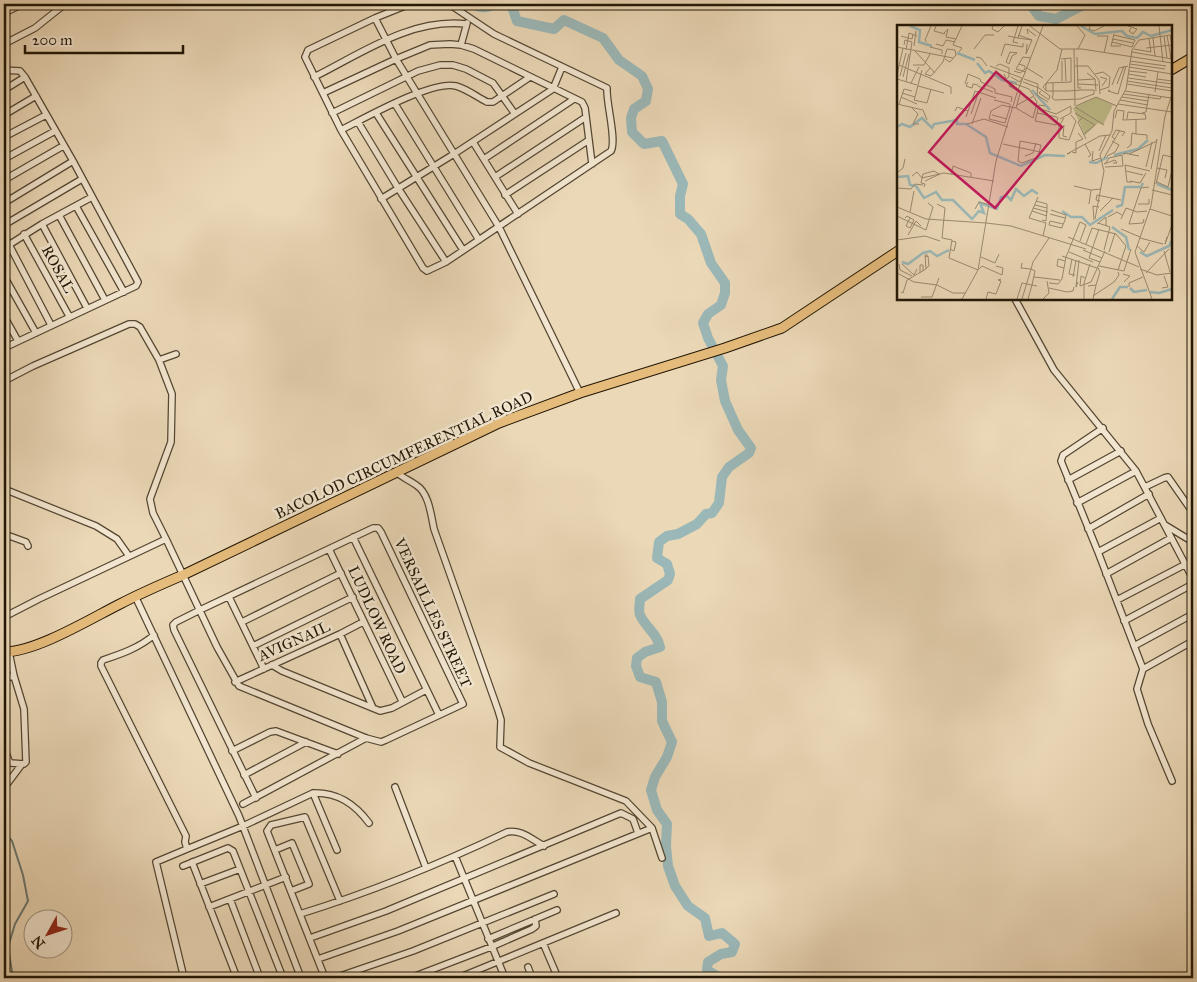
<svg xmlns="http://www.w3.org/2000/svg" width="1197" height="982" font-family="'IM FELL Great Primer',serif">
  <rect width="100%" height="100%" fill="#ebd8b7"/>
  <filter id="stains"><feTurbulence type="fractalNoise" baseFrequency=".004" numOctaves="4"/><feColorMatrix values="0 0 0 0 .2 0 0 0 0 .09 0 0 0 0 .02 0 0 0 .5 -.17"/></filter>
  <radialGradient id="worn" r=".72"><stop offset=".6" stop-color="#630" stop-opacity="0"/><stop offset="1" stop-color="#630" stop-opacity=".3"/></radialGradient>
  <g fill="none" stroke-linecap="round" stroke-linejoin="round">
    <path stroke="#6a7770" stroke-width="2" d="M4 832 12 841 23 875 28 901 15 924 8 947 13 978"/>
    <path stroke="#9bb8b8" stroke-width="10" d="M474 4C480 9 488 8 494 4
      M511 4 517 21 554 29 564 20 603 38 619 60 642 76 648 89 646 101 634 109 631 118 632 132 644 144 662 141 683 184 680 196V214L688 219 701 234 711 263 725 283V293L721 305 708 314 703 323 708 338 723 366 721 380 725 401 738 430 751 448 749 453 729 467 722 477 719 503 712 513 706 514 697 524 678 534 667 536 659 542 657 558 667 564 670 574 668 580 640 599C640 604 638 611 640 615 646 628 657 633 660 647L645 652 637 658 636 666 640 677 656 682 662 702V721L672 742 667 757 655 777 651 790 657 810 667 824 666 846 668 866 675 886 688 906 705 918 709 936 722 933 735 944 732 952 721 954 708 962 707 970 720 978
      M1030 4 1039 16 1056 19 1085 4"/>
    <g stroke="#544632" stroke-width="8">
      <path id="street" d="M410 4 375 18 308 50 305 57 341 130 423 268 427 271 446 262 611 151C617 140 606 103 607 88L494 34 449 4
        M4 13 23 4
        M375 18 396 59 499 227 580 393
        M4 44 35 28 65 4
        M461 45 467 23
        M4 70 20 71 25 77 73 161 138 282 136 286 4 348
        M314 77C362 53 411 18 466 24
        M4 90 25 77
        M323 93 396 59 430 45 450 44 461 45 474 49 582 102 585 108 592 164
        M395 104 479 240
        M332 113 418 71 440 65H453L466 69 493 83 515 114
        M376 113 463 250
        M4 115 36 96
        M358 122 398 188 446 262
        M341 130C365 118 432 80 456 86 467 89 477 97 487 102H493L530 77
        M4 137 46 115
        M473 142 518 214
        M4 159 55 131
        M484 159 574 99
        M495 177 586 117
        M4 180 63 146
        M505 195 589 140
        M381 199 454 154 553 89 562 67
        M4 203 73 161
        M76 206 124 292
        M59 215 105 300
        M42 224 87 308
        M4 225 82 179
        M24 234 69 316
        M4 235 51 325
        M4 248 42 224 92 197
        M4 276 36 333
        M1015 299 1054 370 1136 471 1193 579
        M4 316 18 341
        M159 360 176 354
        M4 381 33 366 129 324H135L140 327 159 360 172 394 171 442 150 499 153 513 166 539
        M1103 428 1063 455 1061 461 1098 552 1143 669 1193 641
        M396 472C403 478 409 480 416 485 429 493 431 515 434 529L498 710 501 720 500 747 529 763 626 801 652 828 662 858
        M1068 480 1121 451
        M1145 487 1164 478 1168 477 1189 507 1193 510
        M4 489 96 526 117 539 129 556
        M1077 503 1136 471
        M1165 525 1193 542
        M1088 529 1149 494
        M4 534 26 542 28 546
        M353 537 439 715
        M329 549 402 701
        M1098 552 1161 518
        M1106 574 1171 538
        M135 596 239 816 301 978
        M229 597 264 669
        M1117 600 1186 564
        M4 617 39 599 166 539 217 647 239 686 366 738 381 742 386 740 463 704 381 532 378 528H373L200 610 176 622 173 625 174 630 256 798
        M1124 621 1193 584
        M242 622 341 573
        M340 634 373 708
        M154 635C139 648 121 654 103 660L101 663V666L186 836 185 842 187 849 156 862 184 978
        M1188 644 1193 652
        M253 646 353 597
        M1134 646 1193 614
        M272 665 282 671 380 711 392 708 426 690
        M1143 669 1137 689 1148 724 1172 781
        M4 678 14 676
        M235 682 340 634 363 622
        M4 747 9 761 11 763 24 764 26 762 24 709 14 676 9 652
        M232 751 270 732 276 731 338 754
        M244 775 306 742
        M395 787 426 868
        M4 788 22 764
        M313 793 337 850
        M243 804 366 738
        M187 849 243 826 313 793C338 792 355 804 369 823
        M275 850 292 843 309 884 291 891
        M455 856 505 978
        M192 862 237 978
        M183 866 228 848 233 851 283 978
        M200 884 240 869
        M230 899 260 978
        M209 907 286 877
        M300 914C371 892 440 864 507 832 521 829 531 839 544 846
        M310 938 386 911 621 813 633 819 638 833
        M488 939 557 910
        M543 943 558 978
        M318 959 398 931 652 828
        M528 967 532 978
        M325 978 267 831 271 825 305 817 340 901
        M334 978 413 951 554 894
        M410 978 491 947 532 929 536 926 535 919
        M458 978 616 913
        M616 978H617"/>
    </g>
    <g stroke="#211605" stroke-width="11">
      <path id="primary" d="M1171 70 1193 57
        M4 652C36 652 90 619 120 604 141 593 162 584 183 575L499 423 580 393 725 348 782 328 898 251"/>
    </g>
    <use href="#street" stroke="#f2e6d0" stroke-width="5.5"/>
    <use href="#primary" stroke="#e6bc7c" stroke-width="9"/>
  </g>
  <g text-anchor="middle" stroke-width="5" stroke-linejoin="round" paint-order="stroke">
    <g font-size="15" fill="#211605" stroke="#f2e6d0">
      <text transform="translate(58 269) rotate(61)" y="5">ROSAL</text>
      <text transform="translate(404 455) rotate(-25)" y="5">BACOLOD CIRCUMFERENTIAL ROAD</text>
      <text transform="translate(433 613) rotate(65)" y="5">VERSAILLES STREET</text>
      <text transform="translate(377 620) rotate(65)" y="5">LUDLOW ROAD</text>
      <text transform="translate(294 641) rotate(-24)" y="5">AVIGNAIL</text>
    </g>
  </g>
  <g transform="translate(897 25)">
    <rect width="275" height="275" fill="#ebd8b7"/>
    <path d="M199 72 216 80 206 100 201 98 188 110 176 83Z" fill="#bebc8a"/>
    <path fill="none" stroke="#9bb8b8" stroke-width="2.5" d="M13 1 23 5 22 17 35 21M184 1 198 9 225 6 230 11 240 13 246 7 254 11 275 5M60 28 78 35M80 38 88 48 92 46 105 55 120 58M135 65 153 85M0 102 5 99 13 102 25 93 35 103 37 99 60 95V99H69L89 112 93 128 124 141 148 130 168 131M217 130 241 124 251 115M192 137 199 138 211 132M0 152 11 151 13 160 19 161 27 173 39 167 45 175H56L75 194 82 186 87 188 83 178 100 184 104 172 110 171 114 175 119 164 127 171 135 165 141 169M260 159 275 165M219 182 225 180 228 162H244L246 158M165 186 174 192H185L193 200 216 185M215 202 229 212 232 225M243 227 250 231 272 221 275 215M5 237 11 239 26 228 33 226 40 231 52 225M233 263 237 267 250 265M253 267 262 268 275 264M215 274 223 262H231"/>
    <path fill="none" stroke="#9a8a70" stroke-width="1" d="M39 1 37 6 48 9M96 1 95 4 101 7 107 1M121 1 116 17 121 18M133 1 163 24H185L275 38M180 1 188 10 181 24M193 1 192 4 197 6 207 1M231 1 240 4 236 9 232 6 234 3M262 1 266 37M47 8 51 4 49 12 59 14M131 9 130 4 139 11M217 9 214 21H224M270 10 274 34M4 11 15 14 16 9M111 11 121 13 125 1M200 11H211L207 28M267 11 270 33M121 13 135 15 121 10M256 13 258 31M216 14 236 18M30 17 28 15 34 1M215 17 235 22 238 15 217 10M39 19 46 21 49 15 58 17M130 19 129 29 135 15M7 20 8 15 15 17 9 57M17 21 19 6M0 22 56 33M33 22 45 25V29M249 23 275 20M77 24 88 10H97M177 24 178 81M237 24 254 27 252 14M9 25 12 8 20 11M18 26 38 48M62 27 65 23 56 20 65 1M113 27 120 28 115 31 112 39 109 37ZM235 27 275 34M104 31 108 19 126 22V18M79 32 84 33 90 41M180 32 181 63H184M168 34 169 56M165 36V56M233 36 269 41M233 39 268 44M2 40 54 62V69M16 40H27L33 29M93 41 125 53 123 57 114 52M99 41 103 39 112 43V52L109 54 107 49M178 41H191L202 55 203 69M232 42 275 49M33 43 28 49 34 51 46 37 50 24 58 25 59 30 53 37 48 34M130 43 146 53M117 46 123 48 128 44V41L122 39M232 46 250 48M129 47 119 44 126 32 134 33M190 48 198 54 199 66M198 49 206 47 213 52 212 62 203 65M231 49 249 52M0 50 6 23M3 51 9 28M6 52 12 29M203 52 210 54 205 61M231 53 275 59M0 54 20 60M127 54 141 59 140 70 151 77M260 54 275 56M181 55 198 54M230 56 275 63M71 57 69 61 75 63 76 59 81 60M126 57 142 63 153 71 152 74M14 58 22 42M68 59 71 49 83 54 84 57 98 64V68L115 72 114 77M181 59 201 60M220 59 227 41M230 59 275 66M215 60 222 43 231 41M21 61 47 68M81 61 96 67M112 61 113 57 132 64 137 71 120 80M120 63 112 61 121 66M213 65 211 66 221 69 229 41M144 66 142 68 152 75M149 66V58L174 57V33L164 34M150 66H171L184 65H197V69L183 74 158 75 155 73 156 70V58M150 66 146 62 160 45 165 24M228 66 274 73M258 67 261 47M5 68 18 72 25 45M226 69 263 74 264 71M4 72 20 79M18 72 17 75 30 78 34 64M225 72 251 76M97 75 113 79V82L108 98 92 94 94 86 105 80 113 82 119 83 124 65M223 75 251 80M0 79 26 85 30 95M2 79 7 64 15 66M221 79 275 87M148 81 142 80 138 96 159 100 161 92M179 81 199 72 220 81M178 82 207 100M15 83 21 89 16 99H22M119 83 136 93 140 77 137 72M141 83 159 89 174 81M58 86 60 82 71 86M140 88 160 92M178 88 198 100 187 109M245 88 249 87 252 69M74 89 81 69M95 90 110 94M69 92 78 66 99 73M167 93 162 101V113L172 115 179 96 174 90M185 93 181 97 189 114M218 93 220 85 227 86 226 95 249 94 248 89 231 87 230 94M163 94 174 88V82M70 99 87 94 111 102M75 99 84 73M167 100 166 111 170 112M239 109 250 110V114M218 114 215 112 219 105 228 107 225 111M123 116 144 120 141 132 125 138 121 136ZM106 119 143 127M188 119 194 130 191 132M230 123 234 120 235 108 239 109V94M196 126 195 136 204 133M202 126 209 110M175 127 179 128V117L186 114 181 108M173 128 170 129 203 111 213 110M232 129 260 116M227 130V128L242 131M128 131 136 128 139 118M210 131 218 127 222 120 215 116M207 133 223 105M207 139 218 135 220 138H216M208 139 212 133 225 130 226 141 208 142M249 142 255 117M260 143 270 145 268 153M254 144 260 114M229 146 246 150M0 148 6 143 8 134M54 149 56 141 74 148V152M15 151 20 147 25 153 47 148 97 156M28 156 43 149M233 156 243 158 249 148M235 157H230L228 140 253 146M260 157 271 162 274 149M259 159 266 130 275 132M177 161 194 165M27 162 28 159 24 158 26 149 37 146 42 149M0 163 14 164 18 159 26 160M255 165 275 170M141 172 132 193 149 198 146 211M203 176 199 175 200 170 224 175M40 179 48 183 45 213 55 215 52 233 81 245M192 179 194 165 204 164M241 179H252V174M138 180 150 183V179L139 176M0 182 29 194 89 198M136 183 151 187M78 184 82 177 94 180M253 184 275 191M154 185 169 190 168 195 165 202V203L152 200 153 196 166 199M135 186 150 191M203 186 216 173M13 187 17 166M153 189 168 193M0 191 29 205 36 182 31 178M211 192 220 187 225 190M8 193 10 191 17 195 13 203 9 201 13 193M198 194 207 146 203 130 215 106 217 86 229 64 235 25 242 15 273 10 275 19M224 194 229 183 240 187 250 186M247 194 246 198 232 199 244 163 252 162M145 195 149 196 150 183M197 195 196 181 202 182M89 198 114 201 189 224M201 198 213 202 207 225M200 199 209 192V201M202 204 192 233 203 237M224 204 243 212M11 210 19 196 24 201M171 212 242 242M270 212 268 219 275 200M243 213 266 219M0 215 28 211 43 216M189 219 195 203 219 209 229 221 221 245M240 221 247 227 253 217M53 224 57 226 58 222 59 217 55 216M186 225 205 233M267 226 273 247M172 227 196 237M212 227 218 208M165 231 200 243M28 232 31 231 32 241 29 243M84 232 98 238 102 229M175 234 172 249 178 250M125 238 124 243 134 244 125 274M2 239 3 245 15 251M5 239 17 250 20 244M202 241 227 246 234 224M167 243 160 241 161 234 168 236M82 244 85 241 105 250 106 243 99 241M243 244 260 250 275 248M0 248 17 257 40 260 56 268H68M23 248V240H26V246M249 248 272 224M226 249 233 251 227 257M137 252 163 255M176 252 179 235M188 253 184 251 183 261 194 257 208 226M181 257 179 262 182 235M152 258 161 259 165 254 169 232 183 197 189 200 183 216M199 260 203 247 201 243M191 261 199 260 196 274M232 262V258L246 252M152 263 170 267 176 266 177 262M265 263 271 262 267 251M4 267 6 268 10 255 29 244 28 230H31M196 271 217 257 222 250 221 247M24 272H35L42 253M65 274 81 245 99 136 120 68 146 1M89 274 91 267 99 269 104 256 101 255 104 254M120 274 125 258 135 260 138 246 134 244 136 237 152 213M131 274 135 260 140 261M146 274 152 268 150 256M187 274V258L193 239M255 274 238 227 254 181 268 91 275 69"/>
    <path fill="#c2185b" fill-opacity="0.15" stroke="#c2185b" stroke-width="2.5" d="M99 47 165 102 98 183 32 127Z"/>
    <rect width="275" height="275" fill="none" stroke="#211605" stroke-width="2.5"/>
  </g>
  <rect width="1197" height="982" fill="none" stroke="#ebd8b7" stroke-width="20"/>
  <rect x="5" y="5" width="1187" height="972" fill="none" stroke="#211605" stroke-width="2.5"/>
  <rect x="10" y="10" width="1177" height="962" fill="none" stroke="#211605"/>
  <g transform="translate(48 934) rotate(230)"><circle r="24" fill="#f2e6d0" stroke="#9e937f"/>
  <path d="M0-4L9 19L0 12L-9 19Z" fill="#8f2418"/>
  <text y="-8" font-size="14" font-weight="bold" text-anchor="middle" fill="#211605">N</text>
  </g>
  <path d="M25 45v8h158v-8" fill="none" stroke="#211605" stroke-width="2.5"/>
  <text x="32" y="45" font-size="15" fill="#211605" stroke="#f2e6d0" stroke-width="4" paint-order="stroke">200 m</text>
  <rect width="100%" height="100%" filter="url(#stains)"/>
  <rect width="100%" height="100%" fill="url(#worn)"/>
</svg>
